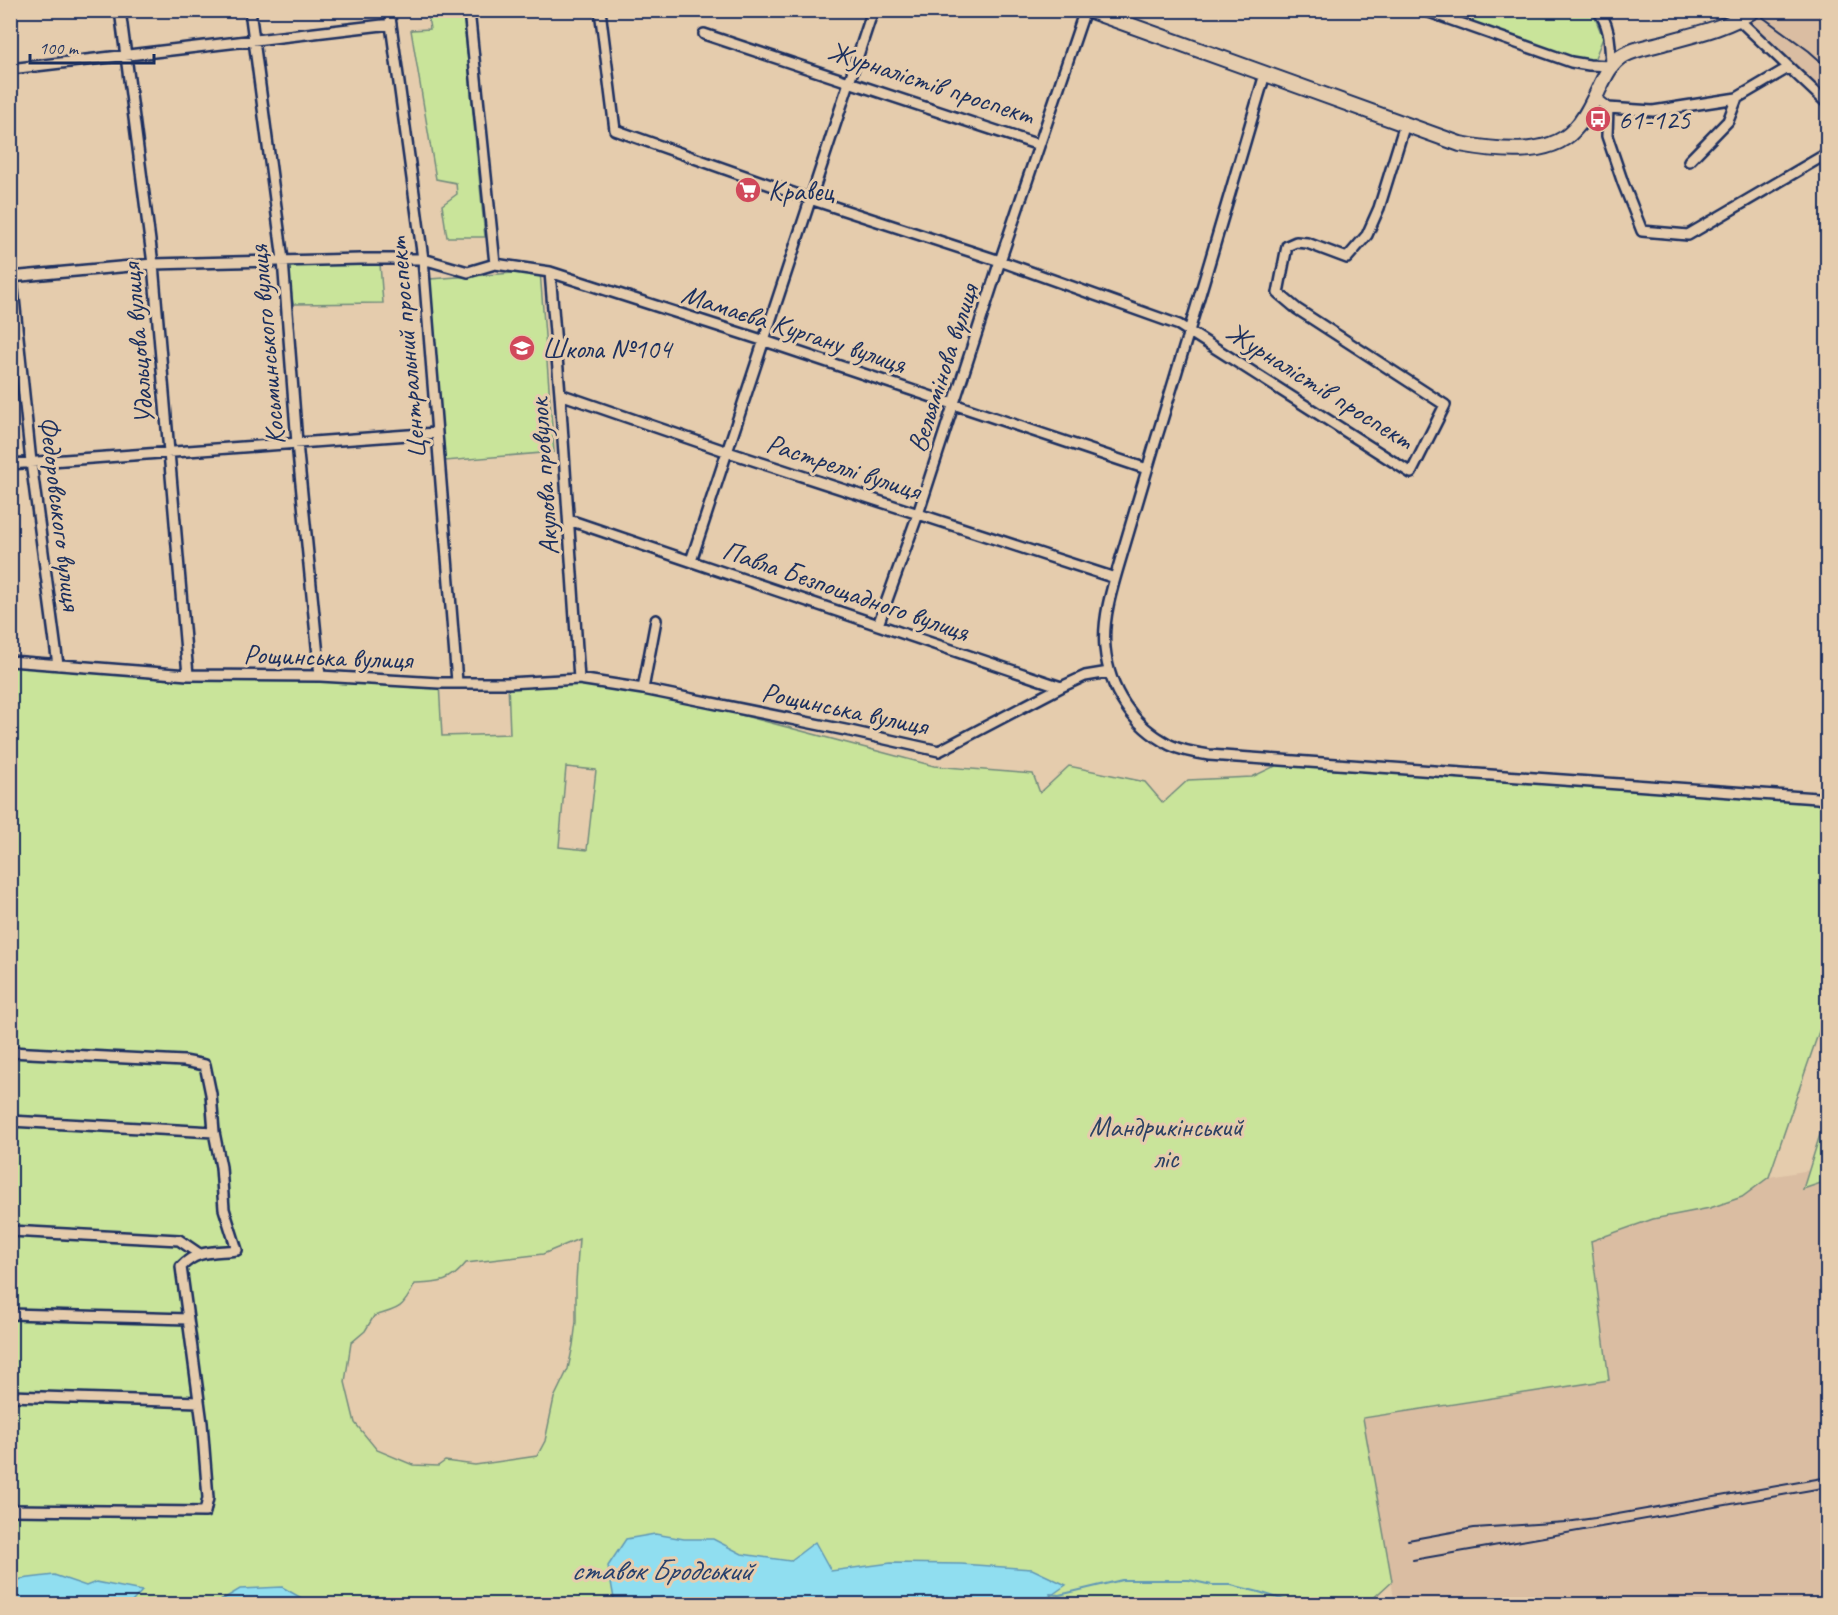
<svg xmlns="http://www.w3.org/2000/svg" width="1838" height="1615" font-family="Caveat,sans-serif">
  <rect width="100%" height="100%" fill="#e5ccad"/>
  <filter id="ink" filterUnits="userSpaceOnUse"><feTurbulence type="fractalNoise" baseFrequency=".0167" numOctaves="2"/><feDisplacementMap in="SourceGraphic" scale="12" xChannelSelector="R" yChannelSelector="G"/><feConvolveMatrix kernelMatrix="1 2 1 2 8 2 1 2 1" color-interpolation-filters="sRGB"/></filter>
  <g filter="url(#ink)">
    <path fill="#dabda2" d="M1727 11H1821L1827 25V104Z
      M1827 1167V1604H1395L1363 1418 1609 1380 1591 1241 1653 1219 1710 1208 1742 1197 1769 1177Z"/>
    <path fill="#c9e49a" stroke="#728a7c" stroke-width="1.5" fill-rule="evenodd" d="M427 11H463L485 237H447L442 205 457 194 456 183 436 179 411 30 430 29Z
      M1439 11H1589L1594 15 1603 38 1592 65Z
      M380 264 383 303 293 304 288 269 291 266Z
      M540 271 554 452 445 461 430 279Z
      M10 661 439 683 442 736 510 734 508 683 553 680 643 689 934 766 1033 774 1040 793 1069 766 1145 782 1163 803 1188 780 1252 777 1286 761 1828 801 1827 1008 1769 1177 1742 1197 1710 1208 1653 1219 1591 1241 1609 1380 1363 1418 1392 1581 1367 1604H11ZM566 767 596 770 587 850 559 847ZM579 1239 576 1281V1322L573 1345 568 1369 554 1398 545 1441 537 1456 475 1465 445 1461 438 1466 413 1465 377 1450 355 1423 345 1382 351 1343 365 1331 374 1316C400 1309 403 1308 415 1284 440 1283 450 1283 466 1263L543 1254Z
      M1827 1112V1181L1803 1189Z"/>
    <path fill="#90def0" stroke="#6198b6" stroke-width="1.5" d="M655 1534 684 1539H713L742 1554 790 1561 815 1542 831 1571 891 1563 961 1564 1032 1569 1066 1585 1039 1604 973 1603 966 1604H615L608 1566 626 1539Z
      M54 1575 86 1586 96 1582 142 1591 132 1602 135 1604H11V1585L21 1579Z
      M282 1587 312 1604H196L220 1601 240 1589Z"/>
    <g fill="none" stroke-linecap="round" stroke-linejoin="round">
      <path stroke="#6198b6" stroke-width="2" d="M1050 1594 1059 1595 1122 1580H1189L1212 1585H1231L1259 1592 1297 1604"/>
      <g stroke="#1b2f5e" stroke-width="14">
        <path id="minor" d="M120 10 153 264 188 675
          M250 10 283 260 297 443 320 676
          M389 10 423 259 457 682
          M469 10 495 264
          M600 10 615 130 810 199 1000 261 1179 325 1411 473 1445 405 1297 309 1278 293 1287 246 1296 242 1307 243 1347 258 1367 235 1379 208 1405 124
          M1423 10 1571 62 1589 65 1611 66C1610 48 1611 24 1597 10
          M1824 10 1828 16
          M1739 20 1828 104
          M704 34 1039 145
          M10 69 391 24
          M1265 74C1229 197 1193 320 1155 443 1144 479 1134 515 1123 551 1114 582 1102 616 1105 648 1109 690 1133 726 1170 745 1182 751 1196 753 1209 755L1817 798 1828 801
          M1595 98 1608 108 1653 111 1737 98 1788 68
          M1608 108 1607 136 1623 183 1642 231 1688 235 1828 153
          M1689 161 1728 121 1737 98
          M10 260 31 462 58 665
          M550 272 560 394 579 679
          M10 277 153 264 361 259H423L468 272 495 264 550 272 765 341 1147 469
          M560 394 728 452 1115 578
          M10 464 436 433
          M569 520 1061 687 1085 676 1109 672
          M691 561 873 10
          M878 625 918 514 1000 261 1085 10
          M10 661 188 675 320 676 439 683H508L579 679 643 689 850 731 939 751 1061 687
          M643 689 656 620
          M10 1052 184 1061 205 1065 211 1094 214 1132 221 1167 224 1209 237 1250C215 1253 197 1249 181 1267L202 1423 208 1498 205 1512 10 1510
          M10 1121 214 1132
          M10 1231 179 1240 198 1253
          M10 1314 188 1319
          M10 1396 199 1402"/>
      </g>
      <g stroke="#1b2f5e" stroke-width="18">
        <path id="secondary" d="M1088 10 1460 144C1493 150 1549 158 1574 130 1585 119 1591 105 1598 91 1604 78 1611 62 1624 55 1635 49 1648 47 1659 44 1692 35 1725 29 1754 10"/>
      </g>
      <use href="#minor" stroke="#e5ccad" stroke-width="9"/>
      <use href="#secondary" stroke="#e5ccad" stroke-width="14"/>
      <path stroke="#1b2f5e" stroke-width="2" d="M1753 10 1809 51 1828 68
        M1408 1540 1474 1528 1566 1522 1595 1518 1828 1477
        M1413 1560 1828 1487"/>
    </g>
  </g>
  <defs>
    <g id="bus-disc" transform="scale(1.35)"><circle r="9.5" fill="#d1495b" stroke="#e5ccad"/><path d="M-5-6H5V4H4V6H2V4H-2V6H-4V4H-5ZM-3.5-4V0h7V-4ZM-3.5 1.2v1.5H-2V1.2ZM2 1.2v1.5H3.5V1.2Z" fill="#fff"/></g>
    <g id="supermarket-disc" transform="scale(1.35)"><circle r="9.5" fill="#d1495b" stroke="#e5ccad"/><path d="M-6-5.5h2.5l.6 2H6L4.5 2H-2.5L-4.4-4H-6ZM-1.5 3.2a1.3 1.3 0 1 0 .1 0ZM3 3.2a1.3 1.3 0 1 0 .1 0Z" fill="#fff"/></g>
    <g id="school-disc" transform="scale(1.35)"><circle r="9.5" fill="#d1495b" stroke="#e5ccad"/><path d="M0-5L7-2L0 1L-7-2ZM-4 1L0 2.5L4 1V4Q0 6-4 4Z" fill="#fff"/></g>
  </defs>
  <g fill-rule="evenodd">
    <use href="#bus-disc" x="1598" y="119"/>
    <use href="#supermarket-disc" x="748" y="190"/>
    <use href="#school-disc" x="522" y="348"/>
  </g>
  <g text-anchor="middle" stroke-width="6" stroke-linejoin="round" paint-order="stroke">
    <g font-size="28" fill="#1b2f5e" stroke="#e5ccad">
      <text transform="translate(931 82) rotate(18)" y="10">Журналістів проспект</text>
      <text transform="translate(794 328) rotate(18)" y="10">Мамаєва Кургану вулиця</text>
      <text transform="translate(137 344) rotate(-95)" y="10">Удальцова вулиця</text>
      <text transform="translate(266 345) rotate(-95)" y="10">Косьминського вулиця</text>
      <text transform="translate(406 348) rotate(-95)" y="10">Центральний проспект</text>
      <text transform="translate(942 368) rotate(-72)" y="10">Вельямінова вулиця</text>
      <text transform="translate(1320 385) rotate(32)" y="10">Журналістів проспект</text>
      <text transform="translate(844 466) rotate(18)" y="10">Растреллі вулиця</text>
      <text transform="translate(543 477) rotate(-94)" y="10">Акулова провулок</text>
      <text transform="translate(61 513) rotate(83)" y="10">Федоровського вулиця</text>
      <text transform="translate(846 590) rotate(19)" y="10">Павла Безпощадного вулиця</text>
      <text transform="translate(328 656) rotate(2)" y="10">Рощинська вулиця</text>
      <text transform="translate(845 708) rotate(12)" y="10">Рощинська вулиця</text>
    </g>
    <g font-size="28" fill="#1b2f5e" stroke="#e5ccad" text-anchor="start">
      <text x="1618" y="129">61-125</text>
      <text x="768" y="200">Кравец</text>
      <text x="542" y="358">Школа №104</text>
    </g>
    <g font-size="28" fill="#2c4164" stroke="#e5ccad">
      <text x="1166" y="1136">Мандрикінський<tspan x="1166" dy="32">ліс</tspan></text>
    </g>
    <g font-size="30" font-style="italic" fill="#27406d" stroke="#e5ccad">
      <text x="661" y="1580">ставок Бродський</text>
    </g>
  </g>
  <rect width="1838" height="1615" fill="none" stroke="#e5ccad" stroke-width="36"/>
  <rect x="18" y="18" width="1802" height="1579" fill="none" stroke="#1b2f5e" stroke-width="2" filter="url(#ink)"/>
  <path d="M30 54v9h124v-9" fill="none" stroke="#1b2f5e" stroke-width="3"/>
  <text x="39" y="54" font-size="18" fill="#1b2f5e" stroke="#e5ccad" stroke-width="4.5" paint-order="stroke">100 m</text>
</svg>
